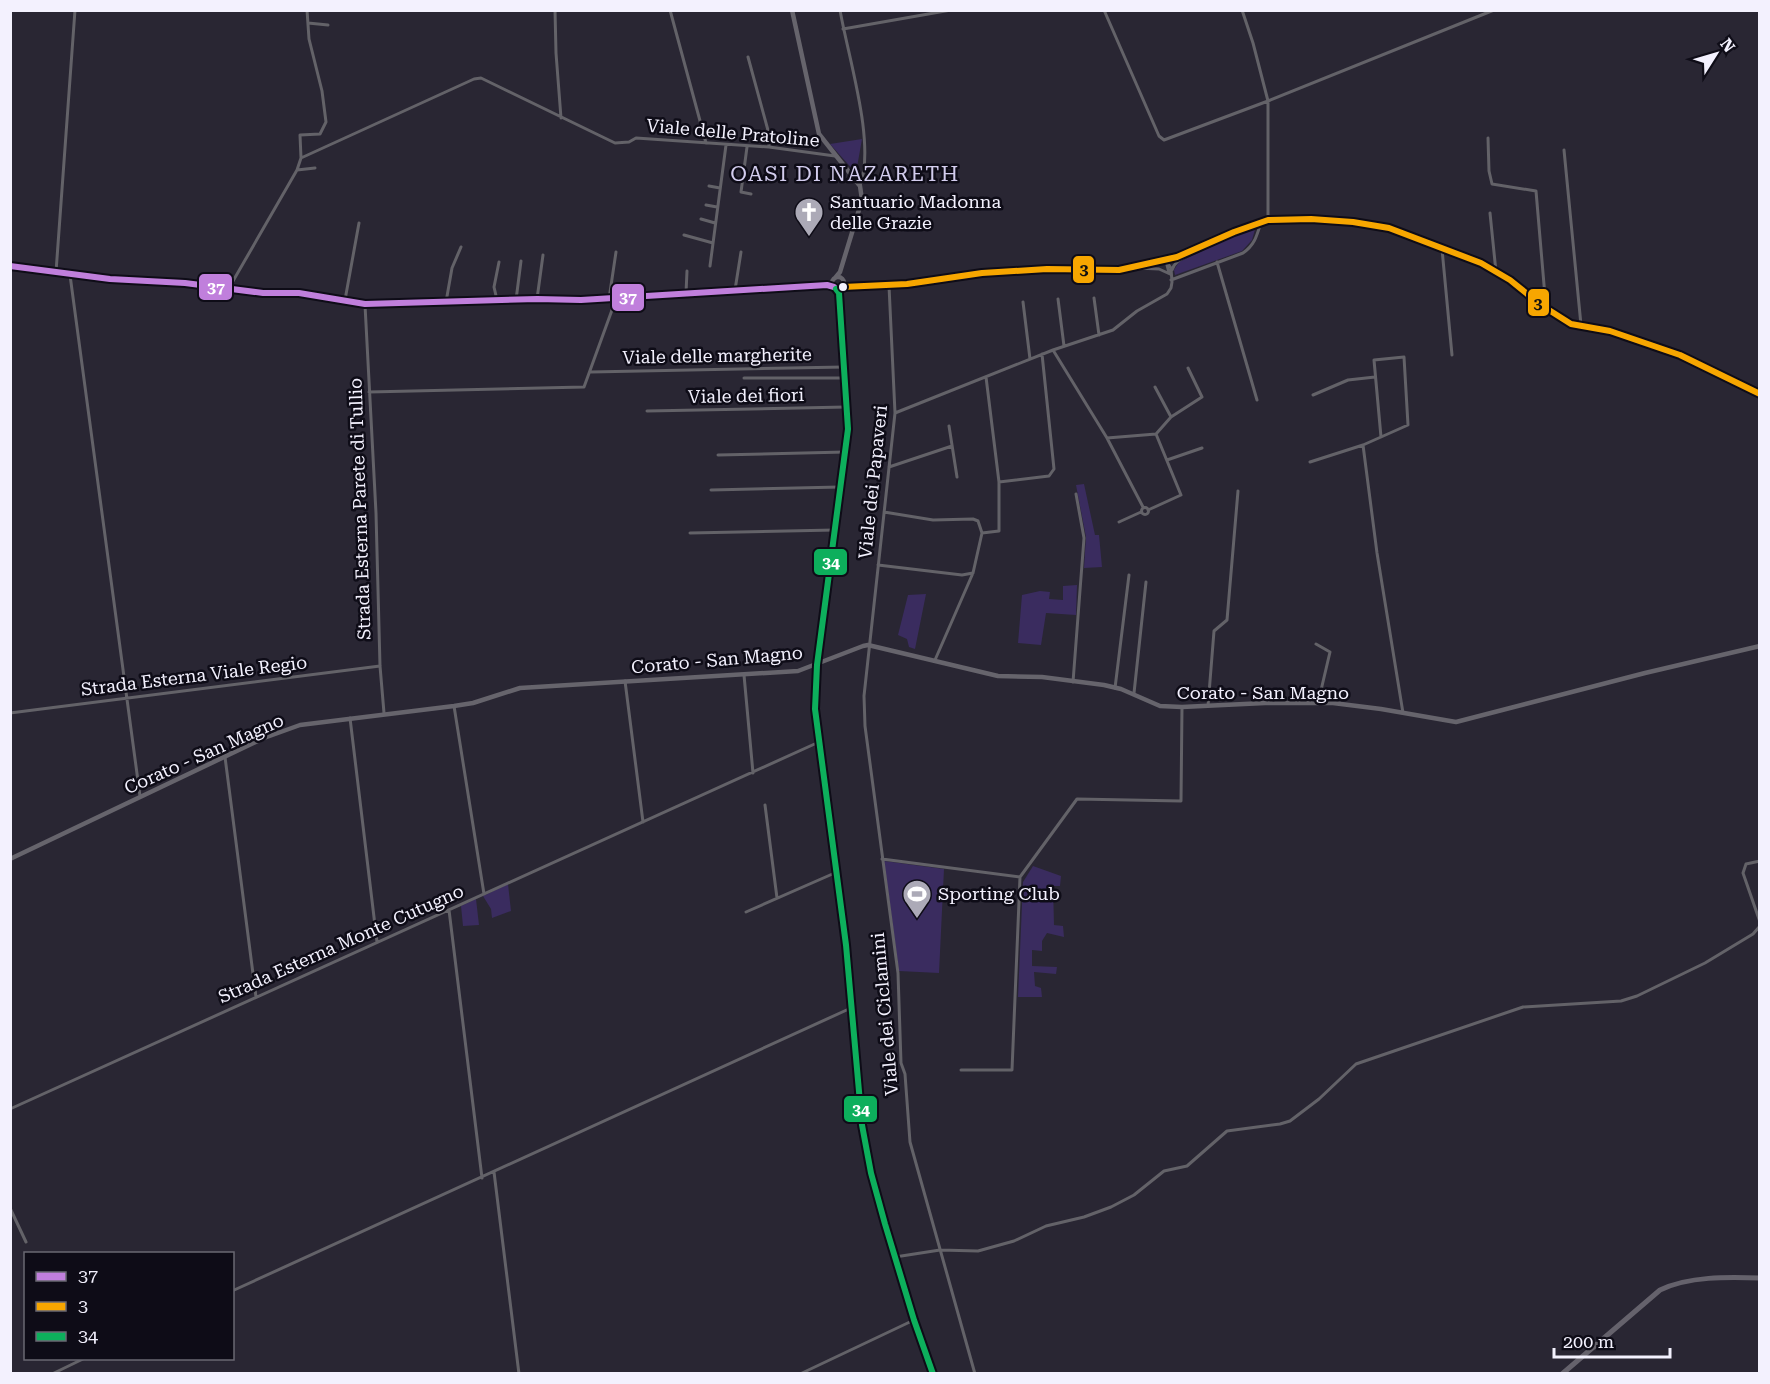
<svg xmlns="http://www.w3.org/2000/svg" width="1770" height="1384" font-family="'Roboto Serif',serif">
  <rect width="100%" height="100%" fill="#292633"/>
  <path fill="#3a2c5f" d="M862 139 856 173 830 144Z
    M1256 226 1252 240 1242 251 1175 275 1174 270 1179 262Z
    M1084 484 1095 535H1099L1102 567 1084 568 1086 537 1076 485Z
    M1077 585 1076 615 1046 613 1041 645 1018 643 1022 595 1040 591 1050 592 1049 599 1063 600V586Z
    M926 594 915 649 909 647 907 639 898 635 908 595Z
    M884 861 944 869 939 973 899 971Z
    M1033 866 1061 876 1060 886H1053L1054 925 1063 926 1064 937 1047 933 1042 941V951L1032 950V966L1057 967 1056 974 1034 972 1035 986 1041 988 1042 997H1018L1023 882Z
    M508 884 511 911 492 918 491 909 483 896Z
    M476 899 479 925 463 926 461 906Z"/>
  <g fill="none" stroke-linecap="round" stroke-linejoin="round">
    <path stroke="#636268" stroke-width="3" d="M555 10 556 53 561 118
      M670 10 706 143
      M840 10C848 57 876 143 860 186
      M1104 10 1159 136 1164 140 1268 101 1494 10
      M1242 10 1253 43 1268 101V220
      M308 23 328 25
      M843 29 951 10
      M748 57 769 134V147
      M1488 138 1489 171 1492 184 1536 191 1546 308
      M747 147 741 192 751 194
      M1564 150 1581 325
      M301 158 474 79 481 78 615 143 629 142 636 138 769 147 835 156
      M297 170 315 168
      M709 186 720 188
      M706 205 717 207
      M1490 213 1496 272
      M701 219 715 223
      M684 235 713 243
      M1442 249 1452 355
      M1166 261 1169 273
      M1217 262 1257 400
      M710 266 726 145
      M1137 268 1159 269 1170 274
      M1172 270C1176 258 1187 258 1195 250
      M56 272 75 10
      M70 275 140 796
      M1171 280 1243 253C1255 245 1257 235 1261 222
      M889 286 895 413 864 696 865 726 898 973 901 1063 905 1074 910 1142 975 1374
      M229 288 297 170 301 158 300 135 320 134 326 122 322 91 309 39 307 10
      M735 290 741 252
      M686 293 687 271
      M1094 298 1099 335
      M537 299 543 255
      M609 299 616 252
      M1058 299 1064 346
      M345 300 359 223
      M497 300 494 287 499 262
      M516 300 521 261
      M446 302 452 268 461 247
      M1023 302 1030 359
      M365 305 376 513 380 666 384 713
      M1053 350 1107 438 1143 507
      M591 372 844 367
      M744 378H845
      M1155 387 1171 417
      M369 392 584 387 616 299
      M1313 395 1348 380 1375 377
      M647 411 846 407
      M895 413 1053 350 1113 330 1137 311 1167 294 1171 288 1172 282 1171 268 1166 261
      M949 426 957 477
      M1107 438 1156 434 1171 417 1202 397 1188 368
      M1363 445 1377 553 1403 713
      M718 455 845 452
      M1167 460 1202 448
      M1310 462 1363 445 1408 425 1404 357 1374 360 1381 437
      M889 467 952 446
      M999 482 1049 476 1054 469 1042 354
      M711 490 840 487
      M1141.5 511a3.5 3.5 0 1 1 7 0a3.5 3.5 0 1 1-7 0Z
      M1148 510 1181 495 1156 434
      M884 512 933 520 973 519 978 521 982 533 999 531V482L986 377
      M1119 522 1141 512
      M690 533 835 530
      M878 565 962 575 973 573
      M1316 644 1330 652 1318 703
      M935 660 973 573 982 533
      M744 675 753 773
      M625 681 643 822
      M1073 682 1084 538 1076 494
      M1115 688 1129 575
      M1134 693 1146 582
      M454 706 484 894
      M1208 706 1214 631 1227 620 1238 491
      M10 713 380 666
      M350 718 377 942
      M225 757 256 997
      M765 805 777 898
      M882 859 1020 877
      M1760 861 1746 864 1743 873 1760 922
      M449 910 482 1178
      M746 912 837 872
      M961 1070H1012L1020 877 1077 799 1181 801 1182 707
      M10 1109 819 742
      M494 1172 519 1374
      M10 1208 26 1242
      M895 1257 940 1250 978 1251 1014 1241 1046 1226 1084 1217 1111 1207 1134 1195 1164 1171 1187 1166 1227 1131 1280 1124 1290 1121 1319 1099 1356 1064 1523 1007 1621 1001 1637 996 1705 963 1753 934 1760 926
      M232 1291 851 1008
      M52 1374 85 1358
      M800 1374 914 1320"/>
    <path stroke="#66646c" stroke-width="4.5" d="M792 10 819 134 860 186 862 200 840 272 835 278
      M10 266 110 279 185 283 263 293H299L365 304 537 299 581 300 827 285 834 287
      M832 283a6 6 0 1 1 12 0a6 6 0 1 1-12 0Z
      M843 287 907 284 982 273 1047 269 1119 270 1177 257 1234 232 1268 220 1311 219 1353 222 1389 228 1481 263 1510 280 1541 305 1571 324 1610 331 1680 355 1760 394
      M836 289 839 293 848 429 817 665 815 709 846 945 862 1125 871 1173 885 1224 914 1320 933 1374
      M10 859 264 738 300 725 454 706 473 703 520 688 798 671 863 646 868 645 998 676 1042 677 1104 685 1121 689 1160 706 1182 707 1265 703H1333L1381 709 1456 722 1645 673 1760 646"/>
    <path stroke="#65626c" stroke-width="5" d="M1562 1374 1660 1290C1689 1276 1727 1277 1760 1278"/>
    <g stroke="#0e0c17" stroke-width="10">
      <path id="bus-1" d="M10 266 110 279 185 283 263 293H299L365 304 537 299 581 300 827 285 834 287"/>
    </g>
    <g stroke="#0e0c17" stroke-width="10">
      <path id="bus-2" d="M843 287 907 284 982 273 1047 269 1119 270 1177 257 1234 232 1268 220 1311 219 1353 222 1389 228 1481 263 1510 280 1541 305 1571 324 1610 331 1680 355 1760 394"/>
    </g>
    <g stroke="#0e0c17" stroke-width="10">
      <path id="bus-3" d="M836 289 839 293 848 429 817 665 815 709 846 945 862 1125 871 1173 885 1224 914 1320 933 1374"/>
    </g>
    <use href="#bus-1" stroke="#c07fdc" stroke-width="6"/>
    <use href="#bus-2" stroke="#f7a600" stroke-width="6"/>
    <use href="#bus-3" stroke="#0daf5c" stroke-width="6"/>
  </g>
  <defs>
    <g id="church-pin" transform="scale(1.5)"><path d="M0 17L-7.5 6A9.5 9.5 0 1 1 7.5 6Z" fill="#acaab7" stroke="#0e0c17"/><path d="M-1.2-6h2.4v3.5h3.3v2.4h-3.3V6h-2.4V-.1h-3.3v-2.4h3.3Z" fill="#fff"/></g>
    <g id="stadium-pin" transform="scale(1.5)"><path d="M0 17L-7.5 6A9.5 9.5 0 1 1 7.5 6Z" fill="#acaab7" stroke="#0e0c17"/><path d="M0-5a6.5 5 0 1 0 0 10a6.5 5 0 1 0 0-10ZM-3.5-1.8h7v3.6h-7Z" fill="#fff"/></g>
  </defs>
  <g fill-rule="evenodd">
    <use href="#church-pin" x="809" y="212"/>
    <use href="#stadium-pin" x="917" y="894"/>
  </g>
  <circle fill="#f3f1fe" stroke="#0e0c17" stroke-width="2" cx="843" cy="287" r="5"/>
  <g text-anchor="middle" stroke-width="5" stroke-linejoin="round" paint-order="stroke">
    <g font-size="18" fill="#f3f1fe" stroke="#0e0c17">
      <text transform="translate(733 133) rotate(5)" y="6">Viale delle Pratoline</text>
      <text transform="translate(717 356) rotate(-1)" y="6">Viale delle margherite</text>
      <text transform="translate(746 396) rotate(-1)" y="6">Viale dei fiori</text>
      <text transform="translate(873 482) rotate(-84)" y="6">Viale dei Papaveri</text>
      <text transform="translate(360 509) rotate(-92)" y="6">Strada Esterna Parete di Tullio</text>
      <text transform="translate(717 660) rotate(-5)" y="6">Corato - San Magno</text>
      <text transform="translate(194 676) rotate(-7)" y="6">Strada Esterna Viale Regio</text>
      <text x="1263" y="699">Corato - San Magno</text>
      <text transform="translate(204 754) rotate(-24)" y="6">Corato - San Magno</text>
      <text transform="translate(341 944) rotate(-24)" y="6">Strada Esterna Monte Cutugno</text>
      <text transform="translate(885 1014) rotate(-95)" y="6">Viale dei Ciclamini</text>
    </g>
    <g font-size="18" fill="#f3f1fe" stroke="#0e0c17" text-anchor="start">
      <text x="830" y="208">Santuario Madonna<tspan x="830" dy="21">delle Grazie</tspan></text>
      <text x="938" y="900">Sporting Club</text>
    </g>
    <g font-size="21" letter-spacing="1.5" fill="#d3cdee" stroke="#0e0c17">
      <text x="845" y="181">OASI DI NAZARETH</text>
    </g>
  </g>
  <g stroke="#0e0c17" stroke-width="2">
    <rect x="1072" y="255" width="23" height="29" rx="6" fill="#f7a600"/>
    <rect x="198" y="273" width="35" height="28" rx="6" fill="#c07fdc"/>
    <rect x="611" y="283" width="34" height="29" rx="6" fill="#c07fdc"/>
    <rect x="1527" y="288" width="23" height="29" rx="6" fill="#f7a600"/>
    <rect x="813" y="548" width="35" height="28" rx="6" fill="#0daf5c"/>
    <rect x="843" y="1095" width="35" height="28" rx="6" fill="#0daf5c"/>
  </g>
  <g font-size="16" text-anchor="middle" font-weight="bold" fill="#fff">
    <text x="216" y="293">37</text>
    <text x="628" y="303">37</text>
    <text x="831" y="568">34</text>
    <text x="861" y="1115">34</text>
  </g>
  <g font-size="16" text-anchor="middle" font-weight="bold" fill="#111">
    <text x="1084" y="275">3</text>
    <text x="1538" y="309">3</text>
  </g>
  <rect width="1770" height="1384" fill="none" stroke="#f3f1fe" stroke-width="24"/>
  <rect x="24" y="1252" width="210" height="108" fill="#0e0c17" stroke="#6a6873" stroke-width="1.5"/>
  <rect x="36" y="1272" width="30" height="9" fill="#c07fdc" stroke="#6a6873" stroke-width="1.5"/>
  <text x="78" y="1282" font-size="18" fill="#f3f1fe">37</text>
  <rect x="36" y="1302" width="30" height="9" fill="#f7a600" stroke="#6a6873" stroke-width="1.5"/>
  <text x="78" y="1312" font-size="18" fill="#f3f1fe">3</text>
  <rect x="36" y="1332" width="30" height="9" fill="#0daf5c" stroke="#6a6873" stroke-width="1.5"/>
  <text x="78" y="1342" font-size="18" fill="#f3f1fe">34</text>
  <g transform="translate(1716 54) rotate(53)" stroke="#0e0c17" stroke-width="4.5" paint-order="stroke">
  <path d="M0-4.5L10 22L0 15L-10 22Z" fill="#f3f1fe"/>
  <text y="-9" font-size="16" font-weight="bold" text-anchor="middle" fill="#f3f1fe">N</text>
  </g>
  <path d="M1554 1348v9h116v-9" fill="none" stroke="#f3f1fe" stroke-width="3"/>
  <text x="1563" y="1348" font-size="18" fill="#f3f1fe" stroke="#0e0c17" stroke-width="4.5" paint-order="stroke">200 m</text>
</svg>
